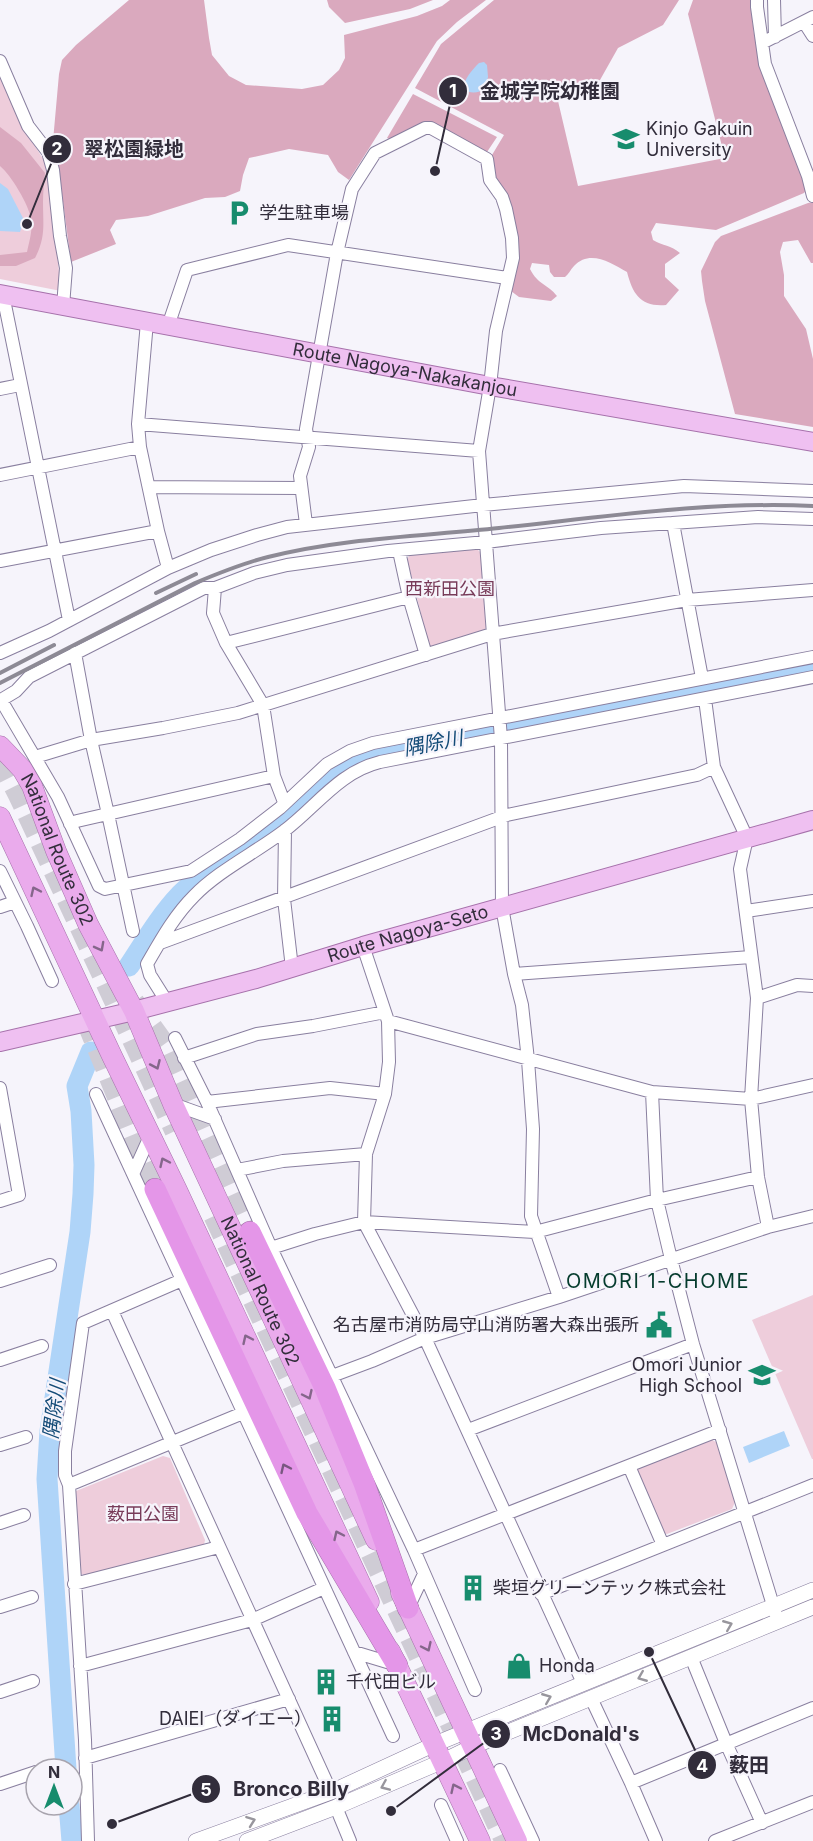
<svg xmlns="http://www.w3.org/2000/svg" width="813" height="1841" font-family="Inter,'Noto Sans JP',sans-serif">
  <rect width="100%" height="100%" fill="#f6f4fb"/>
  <path fill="#eecddb" d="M0 75C8 92 14 111 23 128 31 142 42 154 48 169L61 291 0 279Z
    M477 549 481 553 486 627 484 631 433 648 429 645 407 559 410 555Z
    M813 1295V1459H812L752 1320Z
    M712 1440 718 1443 735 1502 732 1509 667 1534 663 1533 637 1469Z
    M163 1456 170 1458 205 1540 204 1545 85 1576 80 1573 76 1491Z"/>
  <path fill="#daa9be" d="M129 0H204L209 38 212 55 229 76 246 85 302 89 323 85 339 70 345 58 344 35 417 16 442 6 450 0H486L457 22 437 41 349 180 338 172 328 155 289 149 249 158 243 175 240 191 225 197 205 198 148 216 116 220 110 230 116 244 71 262 59 171 53 141 59 74 62 60 76 45Z
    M327 0H433L410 9 345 23 329 7Z
    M494 0H679L663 25 618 48 600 80 587 90 558 101 578 186 725 158 688 14 693 0H750L754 34 761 63 809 186 804 193 716 230 656 223 651 232 653 240C663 246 671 245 680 253L665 264V277L679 290 666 305C641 307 633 295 627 272 611 263 590 249 574 266 570 270 569 274 565 277H554L550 272 549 265 532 263 530 269C538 285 548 284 557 296L551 301 519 297 511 291 516 262 491 170 492 155 504 135 415 88 441 44Z
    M413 94 497 137 487 152 434 124 391 140 387 138Z
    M0 127 21 143 45 173C44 183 43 192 43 202 43 224 46 237 35 258L16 266H0V255L27 252C29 242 33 230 31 219 29 205 11 175 0 166Z
    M813 202V263H811L798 240 783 242 780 252 784 275V296L806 329 813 359V427L735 414 705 301 702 281 701 271 715 242 721 236 808 203Z"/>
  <path fill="#afd4f8" d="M484 62 487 65 488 77 485 89C479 93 469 94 464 89 463 80 472 70 479 63Z
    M0 183 8 189 24 220 20 232 0 231Z
    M784 1431 790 1446 749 1463 743 1447Z"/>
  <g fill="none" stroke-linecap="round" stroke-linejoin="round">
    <path stroke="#afd4f8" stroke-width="21" d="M129 966C145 942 160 916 180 895 203 872 232 858 257 838 296 807 330 767 379 752L663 696 693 692 813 669
      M66 1769 47 1479 50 1431 80 1232 83 1194 84 1165 81 1111 77 1086 91 1052
      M69 1805 72 1841"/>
    <path stroke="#cfccd5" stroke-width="21" stroke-dasharray="21 10" stroke-linecap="butt" d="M0 759 19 796 175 1131
      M134 1002 165 1045 250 1232
      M86 1020 155 1189
      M214 1216 505 1841"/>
    <g stroke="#897f9f" stroke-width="14">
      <path id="minor" d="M757 0V7L765 64 808 176 813 196
        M774 0 775 37
        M804 22 813 36
        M762 43 813 17
        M0 61 28 126 48 152 53 170 60 236 66 268 63 306
        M3 295 69 620
        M168 326 187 270 288 245 507 278
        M0 389 20 385
        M138 424 479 451
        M0 475 140 447
        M149 487 301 488
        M813 519 758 517 601 528 486 542 388 551 287 565 254 573 215 588H204L29 677 16 691 1 700 58 797 99 886 105 889 191 871 240 839 280 808 327 764 350 751 373 743 813 657
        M673 523 702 678
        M306 524 300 476 309 447 306 429 319 355 337 253 352 189 375 153 425 128H431L487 159 490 180 502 197 506 209 512 238 513 258 496 331 490 386 479 451 501 739 502 907 514 974 522 1005 528 1060 533 1129 531 1216 559 1297
        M158 531 168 568
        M399 551 409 597 426 655
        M0 561 158 531 140 447 138 424 147 322
        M215 588 213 613 226 643 263 705 274 776 284 802
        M226 643 409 597
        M0 653 49 631 168 568 211 550 257 535 287 527 483 505 684 486 813 491
        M75 653 91 740 108 814 133 931
        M705 699 714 767 747 838 740 869 757 998 751 1099 758 1177 768 1227
        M35 757 91 740 163 728 238 713 492 634 687 600 813 590
        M70 824 77 821 274 776
        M285 830 284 899 292 968
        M0 871 27 926 52 981
        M0 907 15 902
        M746 911 813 901
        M160 943 507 815 697 775 714 767
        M363 946 388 1021 389 1062 385 1094 366 1154 364 1222 425 1338 583 1683
        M514 974 751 957
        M757 998 797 985 813 986
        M167 1002 150 975 147 964C161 940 174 916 194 896 218 871 255 853 284 831 316 807 339 772 380 762L813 677
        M388 1021 652 1092 751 1099 813 1085
        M175 1038 207 1102 271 1248 414 1550 475 1690
        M184 1058 257 1034 313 1026 385 1012
        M0 1088 19 1195 0 1201
        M652 1092 657 1200 671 1259 693 1344 776 1615
        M96 1094 393 1736
        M207 1102 330 1088 385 1094
        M173 1104 215 1119
        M237 1170 283 1161 366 1154
        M133 1174 151 1134
        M271 1248 315 1234 364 1222 535 1232 657 1200 758 1177
        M0 1281 50 1265
        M112 1311 331 1792
        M0 1360 42 1346
        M332 1376 372 1361 425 1338 559 1297 768 1227 813 1216
        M468 1430 693 1344
        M0 1445 26 1437
        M629 1466 663 1545
        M69 1485 65 1475V1451L83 1323 182 1280
        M0 1523 24 1515
        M414 1550 720 1430
        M74 1584 219 1547
        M541 1594 813 1485
        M0 1607 32 1597
        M408 1608 424 1574
        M354 1652 397 1665
        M691 1657 726 1743 762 1823
        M80 1666 252 1620 324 1588
        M0 1692 33 1681
        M591 1698 631 1783 656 1841
        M85 1758 289 1699
        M500 1770 533 1841
        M631 1783 813 1708
        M0 1784 36 1772
        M441 1805 457 1841
        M336 1807 350 1841
        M88 1841 85 1740 69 1485 243 1413
        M715 1841 813 1802"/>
    </g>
    <g stroke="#897f9f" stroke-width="16">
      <path id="tertiary" d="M196 1841 331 1792 435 1744 813 1590
        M247 1841 336 1807 443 1761 474 1746 813 1607"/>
    </g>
    <g stroke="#a671ab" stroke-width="20">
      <g id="primary">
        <path id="s1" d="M0 294 490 386 813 442"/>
        <path id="s2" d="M0 1042 134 1011 256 979 363 946 813 820"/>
      </g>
    </g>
    <g stroke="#a671ab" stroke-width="21">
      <g id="trunk">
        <path id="s3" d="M0 746 22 769 32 786 56 851 88 924 134 1011 173 1104 376 1540"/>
        <path d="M0 817 112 1056 177 1190 369 1602"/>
        <path d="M401 1593 517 1841"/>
        <path d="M390 1651 480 1841"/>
      </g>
    </g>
    <g stroke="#a671ab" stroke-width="22">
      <path id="motorway" d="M155 1189 307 1513 397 1665
        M250 1232 325 1388 364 1483 408 1608"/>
    </g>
    <use href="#minor" stroke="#fff" stroke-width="12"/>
    <use href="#tertiary" stroke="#fff" stroke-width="15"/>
    <use href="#primary" stroke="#efc0f1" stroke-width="18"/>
    <use href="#trunk" stroke="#eaabec" stroke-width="20"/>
    <use href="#motorway" stroke="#e496e8" stroke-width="21"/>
    <path stroke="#8d8a95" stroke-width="4" d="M156 593 196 574
      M0 673 54 645
      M0 683 195 583C219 573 243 563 268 557 342 538 424 536 499 528 603 517 708 501 813 506"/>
  </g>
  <defs><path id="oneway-chevron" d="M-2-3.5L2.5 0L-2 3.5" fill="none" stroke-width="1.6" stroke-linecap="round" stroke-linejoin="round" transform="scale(1.5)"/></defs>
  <g stroke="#85668b">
    <use href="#oneway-chevron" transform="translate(35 891) rotate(-115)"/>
    <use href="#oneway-chevron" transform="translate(100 947) rotate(62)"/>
    <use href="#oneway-chevron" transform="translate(156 1065) rotate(66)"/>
    <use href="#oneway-chevron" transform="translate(164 1162) rotate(-115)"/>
    <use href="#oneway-chevron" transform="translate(247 1339) rotate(-115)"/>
    <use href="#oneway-chevron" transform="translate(308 1395) rotate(65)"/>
    <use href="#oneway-chevron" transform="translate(338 1535) rotate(-115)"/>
    <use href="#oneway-chevron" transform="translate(427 1647) rotate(65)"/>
    <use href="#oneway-chevron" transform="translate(455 1788) rotate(-115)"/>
  </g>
  <use stroke="#795780" href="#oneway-chevron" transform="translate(285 1468) rotate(-115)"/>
  <g stroke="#98969d">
    <use href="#oneway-chevron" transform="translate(728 1625) rotate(-22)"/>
    <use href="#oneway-chevron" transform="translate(642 1677) rotate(158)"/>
    <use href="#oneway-chevron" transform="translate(547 1698) rotate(-22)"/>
    <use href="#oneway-chevron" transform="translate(385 1786) rotate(157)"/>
    <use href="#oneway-chevron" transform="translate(251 1821) rotate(-20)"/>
  </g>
  <defs>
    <g id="university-bare" transform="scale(2.07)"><path d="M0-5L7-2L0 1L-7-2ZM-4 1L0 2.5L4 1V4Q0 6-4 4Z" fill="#178c6d" stroke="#f6f4fb" stroke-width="2.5" paint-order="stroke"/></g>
    <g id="parking-bare" transform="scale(2.07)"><path d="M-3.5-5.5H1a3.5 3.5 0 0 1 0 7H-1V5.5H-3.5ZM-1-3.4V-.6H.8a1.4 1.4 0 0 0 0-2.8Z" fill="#178c6d" stroke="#f6f4fb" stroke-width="2.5" paint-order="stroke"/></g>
    <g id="civic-bare" transform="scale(2.07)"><path d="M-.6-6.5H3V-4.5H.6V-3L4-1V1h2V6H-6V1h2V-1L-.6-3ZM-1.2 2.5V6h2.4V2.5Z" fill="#178c6d" stroke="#f6f4fb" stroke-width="2.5" paint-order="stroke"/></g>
    <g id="school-bare" transform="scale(2.07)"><path d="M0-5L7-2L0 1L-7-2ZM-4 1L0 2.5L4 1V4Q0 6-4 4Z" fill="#178c6d" stroke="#f6f4fb" stroke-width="2.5" paint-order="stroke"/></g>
    <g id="building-bare" transform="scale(2.07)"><path d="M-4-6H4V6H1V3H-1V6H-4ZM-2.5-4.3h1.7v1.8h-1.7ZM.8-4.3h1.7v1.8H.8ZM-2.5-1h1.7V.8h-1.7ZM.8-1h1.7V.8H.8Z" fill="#178c6d" stroke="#f6f4fb" stroke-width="2.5" paint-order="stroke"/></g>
    <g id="shop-bare" transform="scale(2.07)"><path d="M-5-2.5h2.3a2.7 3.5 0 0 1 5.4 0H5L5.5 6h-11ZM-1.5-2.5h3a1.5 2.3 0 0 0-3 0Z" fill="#178c6d" stroke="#f6f4fb" stroke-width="2.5" paint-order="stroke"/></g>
  </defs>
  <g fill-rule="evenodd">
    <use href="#university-bare" x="626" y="139"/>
    <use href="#parking-bare" x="239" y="213"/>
    <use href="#civic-bare" x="659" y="1325"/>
    <use href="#school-bare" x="762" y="1375"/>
    <use href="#building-bare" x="473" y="1588"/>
    <use href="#shop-bare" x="519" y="1666"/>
    <use href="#building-bare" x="326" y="1682"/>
    <use href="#building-bare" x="332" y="1719"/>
  </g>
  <g text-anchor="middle" stroke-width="4.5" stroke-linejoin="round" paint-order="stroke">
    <g font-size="18" fill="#322d3b" stroke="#f6f4fb" text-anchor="start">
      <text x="646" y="135">Kinjo Gakuin<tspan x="646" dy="21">University</tspan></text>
      <text x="259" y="219">学生駐車場</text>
      <text x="639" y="1331" text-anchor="end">名古屋市消防局守山消防署大森出張所</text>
      <text x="742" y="1371" text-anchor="end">Omori Junior<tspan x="742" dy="21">High School</tspan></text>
      <text x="493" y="1594">柴垣グリーンテック株式会社</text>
      <text x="539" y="1672">Honda</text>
      <text x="346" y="1688">千代田ビル</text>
      <text x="312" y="1725" text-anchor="end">DAIEI（ダイエー）</text>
    </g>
    <g font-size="18" fill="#322d3b" stroke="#f6f4fb">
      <text dy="6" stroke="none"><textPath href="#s1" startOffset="412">Route Nagoya-Nakakanjou</textPath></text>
      <text dy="6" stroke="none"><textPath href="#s3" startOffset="120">National Route 302</textPath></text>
      <text dy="6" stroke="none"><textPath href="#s2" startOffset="422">Route Nagoya-Seto</textPath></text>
      <text dy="6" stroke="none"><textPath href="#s3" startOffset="606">National Route 302</textPath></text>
    </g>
    <g font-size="18" fill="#783b59" stroke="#f6f4fb">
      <text x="450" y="595">西新田公園</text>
      <text x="143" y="1520">薮田公園</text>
    </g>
    <g font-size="20" font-style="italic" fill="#134b77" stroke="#f6f4fb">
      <text transform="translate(433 743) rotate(-11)" y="7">隅除川</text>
      <text transform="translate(54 1409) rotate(-83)" y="7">隅除川</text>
    </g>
    <g font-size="20" letter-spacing="1.5" fill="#053c2d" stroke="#f6f4fb">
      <text x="658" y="1288">OMORI 1-CHOME</text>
    </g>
  </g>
  <path fill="none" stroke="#322d3b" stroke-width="2" d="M435 171L453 91M27 224L57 149M391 1811L496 1734M649 1652L702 1765M112 1824L206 1789"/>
  <g fill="#322d3b" stroke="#f6f4fb" stroke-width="2">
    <circle cx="435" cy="171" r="6"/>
    <circle cx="27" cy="224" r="6"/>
    <circle cx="391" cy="1811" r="6"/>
    <circle cx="649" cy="1652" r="6"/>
    <circle cx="112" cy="1824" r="6"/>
    <circle cx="453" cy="91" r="15"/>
    <circle cx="57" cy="149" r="15"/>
    <circle cx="496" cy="1734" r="15"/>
    <circle cx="702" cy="1765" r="15"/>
    <circle cx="206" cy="1789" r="15"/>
  </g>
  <g font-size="18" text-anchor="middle" font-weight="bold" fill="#fff">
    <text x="453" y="97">1</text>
    <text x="57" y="155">2</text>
    <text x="496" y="1740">3</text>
    <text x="702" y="1772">4</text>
    <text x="206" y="1796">5</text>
  </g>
  <g font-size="20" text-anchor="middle" font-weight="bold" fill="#322d3b" stroke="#f6f4fb" stroke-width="4.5" stroke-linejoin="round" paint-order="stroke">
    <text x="550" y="98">金城学院幼稚園</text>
    <text x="134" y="156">翠松園緑地</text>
    <text x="581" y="1741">McDonald's</text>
    <text x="749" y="1772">薮田</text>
    <text x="291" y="1796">Bronco Billy</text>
  </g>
  <g transform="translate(54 1787)"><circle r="28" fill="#f6f4fb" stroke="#a8a4ae" stroke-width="1.5"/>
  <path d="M0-4.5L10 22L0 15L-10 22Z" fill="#178c6d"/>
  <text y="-9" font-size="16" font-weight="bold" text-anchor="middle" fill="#322d3b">N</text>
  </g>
</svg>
